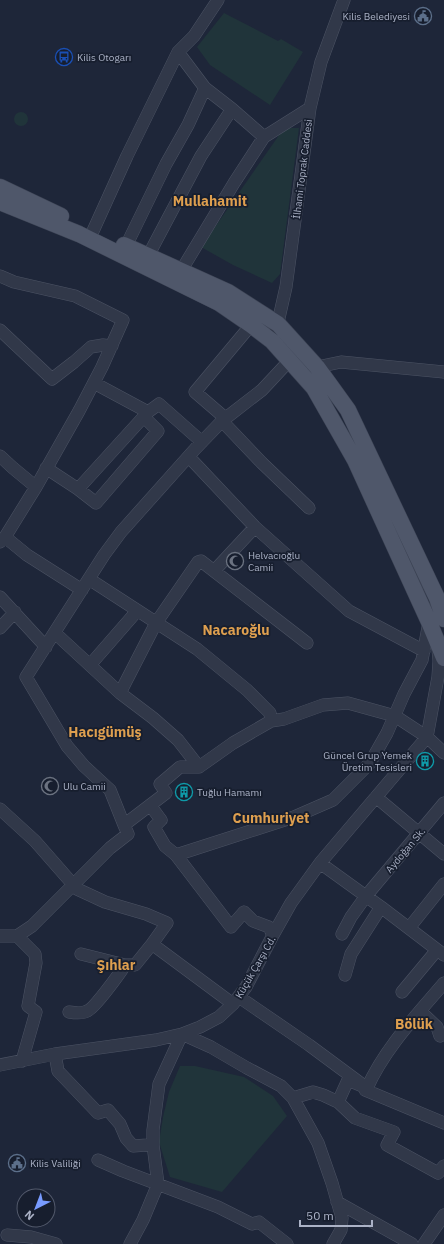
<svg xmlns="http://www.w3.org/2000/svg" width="444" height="1244" font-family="'IBM Plex Sans',sans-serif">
  <rect width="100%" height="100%" fill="#1e2639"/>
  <path fill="#20343a" d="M224 13 278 41 281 39 303 52 270 105 210 65 197 47Z
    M14 119a7 7 0 1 1 14 0a7 7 0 1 1-14 0Z
    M284 128H299L280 274 272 283 233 265 201 247Z
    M180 1066H195L244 1077 273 1096 287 1116 222 1192 170 1177 159 1142 163 1117 169 1092Z"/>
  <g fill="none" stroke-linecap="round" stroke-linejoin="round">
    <g stroke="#4c5364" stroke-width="13">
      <path id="minor" d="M178 52 205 88 232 109 264 137
        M93 231 127 156 178 52 194 36 218 0
        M126 246 166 164 188 125 205 88
        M148 256 201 156 232 109
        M181 271 234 183 264 137 310 108
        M0 276 14 282 75 296 123 320 102 367 79 411 36 487 5 537 0 542
        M256 320 251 325 195 392 224 417 222 421 262 463 309 508
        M0 330 52 379 74 362 91 347 103 345 112 346
        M276 331 286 287 310 108 321 62 344 0
        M317 367 341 362 444 372
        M94 383 148 412
        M0 456 13 468 36 487
        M189 457 255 527 349 611 424 651
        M46 468 78 489 148 412 159 404 202 442
        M78 489 96 503 158 431 144 417
        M5 537 27 555 82 590
        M214 571 255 527
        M89 579 197 649 247 690 270 713 271 721
        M0 597 46 647
        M0 628 15 612
        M55 633 120 693 153 718 178 740 199 767
        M90 665 137 611
        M120 693 156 623 198 562 201 561 307 643
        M376 797 444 854
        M150 805 161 820 154 827 165 846 176 855 231 927 244 912 253 921 269 927 273 935
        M0 809 35 841 77 889 105 902 146 914 167 923 152 944
        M124 825 110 790 84 766 67 746 26 677 104 555 121 532 196 448 222 421 262 390 290 360
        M176 855 294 817 333 800 370 763 387 733 404 694 422 660 429 622
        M320 863 381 907 444 955
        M409 928 444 884
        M342 934 351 917 366 896 444 803
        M0 936H17L32 926 110 848 128 834 124 825 166 793 160 784 180 767H199L233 743 271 721 284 719 323 705 348 703 395 716 427 737 444 753
        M17 936 35 954 36 963 28 1006 36 1012 22 1061
        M81 954 125 965H135L152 944 233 1004
        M345 975 351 954 381 907
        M402 992 437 950
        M239 997 309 1045 367 1088 365 1090 444 1123
        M420 1011 437 1027 440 1036
        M69 1012C75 1013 82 1014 87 1011 94 1009 120 973 125 965
        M55 1054 58 1071 98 1113 108 1110 120 1124 126 1138 133 1146 147 1145H153
        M0 1065 55 1054 156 1040 182 1034 200 1027 219 1017 233 1004 246 987 273 935 291 903 320 863 427 737 438 677 439 661 438 649
        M293 1098 313 1092 323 1095 338 1102 355 1118 394 1132 387 1145 438 1173 444 1166
        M338 1102 348 1080 367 1088C385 1048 416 1016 444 983
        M98 1160 123 1171 218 1207 252 1224 259 1222 287 1244
        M337 1202 412 1244
        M7 1235 31 1237 56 1244
        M130 1244 143 1220 158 1184 153 1145V1130L159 1084 182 1034 211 1047 247 1068 281 1086 293 1098 318 1143 332 1183 342 1218 341 1230 333 1244
        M424 1244 444 1215"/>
    </g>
    <g stroke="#3b4253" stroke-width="17">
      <path id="major" d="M0 187 61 216
        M0 202 79 234 219 303 251 325 272 341 314 388 355 460 429 622 444 658
        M124 245 228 292 278 324 317 367 348 410 437 598 444 619"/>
    </g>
    <use href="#minor" stroke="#313849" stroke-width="12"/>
    <use href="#major" stroke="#4f576a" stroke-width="16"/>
  </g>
  <defs>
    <g id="civic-ring" transform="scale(0.9)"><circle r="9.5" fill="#171e2e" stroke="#5c6f8a" stroke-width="1.5"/><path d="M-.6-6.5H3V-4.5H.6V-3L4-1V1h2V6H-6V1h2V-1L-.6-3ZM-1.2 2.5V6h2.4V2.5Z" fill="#5c6f8a"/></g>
    <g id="bus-ring" transform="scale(0.9)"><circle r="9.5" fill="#171e2e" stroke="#1a4fb4" stroke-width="1.5"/><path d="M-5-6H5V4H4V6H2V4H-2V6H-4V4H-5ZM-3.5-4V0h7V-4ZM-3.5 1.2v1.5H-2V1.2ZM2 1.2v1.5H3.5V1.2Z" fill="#1a4fb4"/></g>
    <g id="mosque-ring" transform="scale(0.9)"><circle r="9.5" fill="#171e2e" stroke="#6b7280" stroke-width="1.5"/><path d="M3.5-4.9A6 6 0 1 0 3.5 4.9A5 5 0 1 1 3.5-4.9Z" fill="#6b7280"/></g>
    <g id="building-ring" transform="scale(0.9)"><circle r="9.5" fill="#171e2e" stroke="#0f9aa8" stroke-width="1.5"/><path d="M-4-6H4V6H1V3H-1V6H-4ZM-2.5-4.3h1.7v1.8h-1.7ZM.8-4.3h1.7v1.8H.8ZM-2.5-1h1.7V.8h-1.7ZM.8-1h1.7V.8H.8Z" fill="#0f9aa8"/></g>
  </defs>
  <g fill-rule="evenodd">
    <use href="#civic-ring" x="423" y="16"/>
    <use href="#bus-ring" x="64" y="57"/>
    <use href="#mosque-ring" x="235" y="561"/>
    <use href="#building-ring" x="425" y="761"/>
    <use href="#mosque-ring" x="50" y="786"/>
    <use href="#building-ring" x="184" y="792"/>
    <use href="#civic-ring" x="17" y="1163"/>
  </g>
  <g text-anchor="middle" stroke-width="3.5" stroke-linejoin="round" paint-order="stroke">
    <g font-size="10" fill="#abb2c6" stroke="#171e2e" text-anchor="start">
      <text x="410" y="20" text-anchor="end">Kilis Belediyesi</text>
      <text x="77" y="61">Kilis Otogarı</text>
      <text x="248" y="559">Helvacıoğlu<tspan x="248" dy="12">Camii</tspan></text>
      <text x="412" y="759" text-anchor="end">Güncel Grup Yemek<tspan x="412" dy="12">Üretim Tesisleri</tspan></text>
      <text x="63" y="790">Ulu Camii</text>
      <text x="197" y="796">Tuğlu Hamamı</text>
      <text x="30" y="1167">Kilis Valiliği</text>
    </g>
    <g font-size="10" fill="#abb2c6" stroke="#171e2e">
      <text transform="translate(302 169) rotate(-83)" y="4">İlhami Toprak Caddesi</text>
      <text transform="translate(405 850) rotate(-50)" y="4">Aydoğan Sk.</text>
      <text transform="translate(255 967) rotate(-60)" y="4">Küçük Çarşı Cd.</text>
    </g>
    <g font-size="14" font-weight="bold" fill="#de9f4f" stroke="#171e2e">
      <text x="210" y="206">Mullahamit</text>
      <text x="236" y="635">Nacaroğlu</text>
      <text x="105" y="737">Hacıgümüş</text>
      <text x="271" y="823">Cumhuriyet</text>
      <text x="116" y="970">Şıhlar</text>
      <text x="414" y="1029">Bölük</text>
    </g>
  </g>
  <g transform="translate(36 1208) rotate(222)"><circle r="19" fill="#171e2e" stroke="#52596b"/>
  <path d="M0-3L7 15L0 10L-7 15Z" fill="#789bff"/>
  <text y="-6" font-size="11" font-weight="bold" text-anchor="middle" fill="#abb2c6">N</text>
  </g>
  <path d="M300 1220v6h72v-6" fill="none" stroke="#abb2c6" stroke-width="2"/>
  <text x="306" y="1220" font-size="12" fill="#abb2c6" stroke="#171e2e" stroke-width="3" paint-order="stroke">50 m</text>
</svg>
